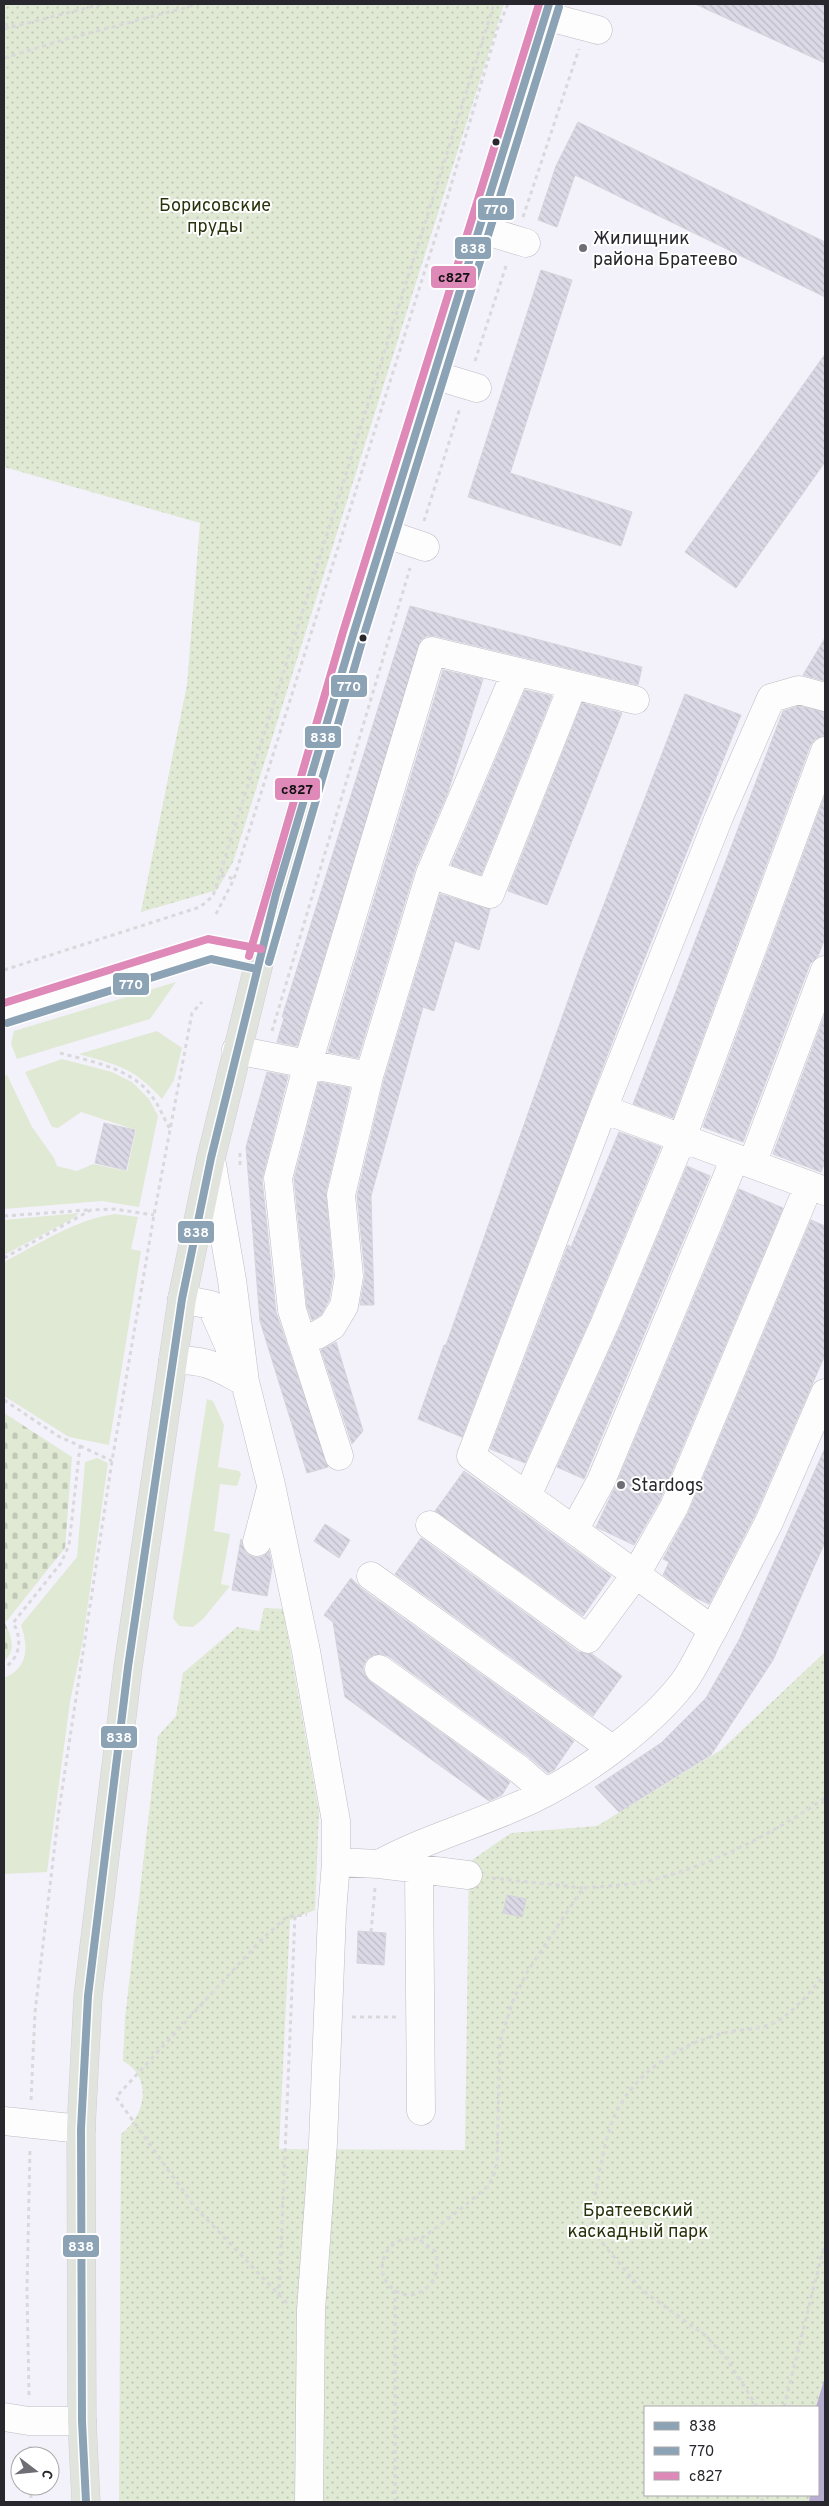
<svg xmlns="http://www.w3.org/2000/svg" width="829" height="2506" font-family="Overpass,sans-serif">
  <defs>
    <pattern id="cemetery-stones" width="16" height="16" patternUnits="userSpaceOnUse" patternTransform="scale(1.25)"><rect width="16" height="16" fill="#e0e9d4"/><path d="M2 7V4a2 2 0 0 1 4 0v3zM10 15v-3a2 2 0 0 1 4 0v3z" fill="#c0c8b6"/></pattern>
    <pattern id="park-dots" width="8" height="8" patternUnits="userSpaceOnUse" patternTransform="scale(1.25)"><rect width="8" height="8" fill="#e0e9d4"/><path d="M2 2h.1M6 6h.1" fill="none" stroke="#c0c8b6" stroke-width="1.8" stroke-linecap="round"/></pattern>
    <pattern id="building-back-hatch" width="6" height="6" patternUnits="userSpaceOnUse" patternTransform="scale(1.25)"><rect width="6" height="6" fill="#dbd9e5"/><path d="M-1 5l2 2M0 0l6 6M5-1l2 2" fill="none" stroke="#bcbac5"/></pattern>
  </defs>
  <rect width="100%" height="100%" fill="#f3f2fa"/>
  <path fill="#e0e9d4" d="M176 982 150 1019 17 1059 11 1044 14 1031Z
    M157 1031 182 1048 174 1080 162 1099C133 1067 119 1066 79 1054Z
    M62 1059 112 1072 132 1082 149 1099 158 1116 139 1207 102 1201 4 1209V1076L7 1075 32 1127 54 1158 57 1166 77 1171 93 1164 127 1171 136 1130 81 1112 58 1128 52 1127 25 1072Z
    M79 1213 72 1219 4 1255V1220Z
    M115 1214 138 1217 131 1249 141 1251 109 1445 69 1437 4 1396V1262C39 1244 76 1219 115 1214Z
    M207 1399 213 1401 224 1425 218 1467 239 1471 241 1474 237 1486 220 1484 214 1531 230 1534 221 1584 230 1586 203 1619 193 1627 179 1626 173 1618Z
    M97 1458 108 1463 83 1639 70 1702 47 1872 4 1874V1678C28 1668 29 1648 21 1625L77 1557 85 1462Z"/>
  <path fill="url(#cemetery-stones)" d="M4 1413 72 1457 65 1548 5 1623C11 1636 17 1650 4 1661Z"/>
  <path fill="url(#park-dots)" fill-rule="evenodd" d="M4 4H504L233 862 217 890 141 912 187 685 200 523 4 467Z
    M264 1608 283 1609 319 1812 315 1910 290 1920 279 2149 465 2150 469 1862 511 1833 597 1826 721 1750 825 1652V2502H119L121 2134C146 2116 153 2077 123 2061L125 2018 158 1736 176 1716 183 1673 237 1627 259 1631ZM645 2407H818V2495H645Z"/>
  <path fill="#b7add1" d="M825 2377V2502H809L810 2495H818V2407H816Z"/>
  <path fill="url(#building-back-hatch)" stroke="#d5d4db" d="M695 4H825V63Z
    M578 122 825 242V297L575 175 557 227 538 220 556 166Z
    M541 270 572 280 510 473 632 512 621 546 468 497Z
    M825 354V462L736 588 685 552Z
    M410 606 642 667 638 685 436 636H427L421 640 297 1046 277 1042 284 1018 282 1017Z
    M825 638V681L803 675Z
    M443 670 483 679 448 792 415 869 358 1058 328 1052Z
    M525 690 552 696 481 875 451 865Z
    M685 694 741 715 634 985 462 1437 418 1419 444 1345H446L581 964Z
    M582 703 622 713 547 905 508 891Z
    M799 706 825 712V736L815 739 810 746 673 1118 633 1104 783 711Z
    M825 795V938L818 956 810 964 743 1142 703 1127Z
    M440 894 490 909 479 950 455 941 434 1011 423 1007 371 1196 374 1305H360L365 1275 357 1196 384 1080Z
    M825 1014V1162L821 1172 773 1154Z
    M267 1072 288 1076 262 1179 276 1312 328 1467 307 1473 260 1321 246 1147Z
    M319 1082 350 1088 326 1192 333 1275 329 1300 321 1315 312 1320 307 1307 294 1179Z
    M104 1123 135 1130 126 1170 95 1163Z
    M619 1132 661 1147 591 1317 525 1463 490 1449 568 1245 571 1247Z
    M687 1166 710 1176 584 1479 557 1467 619 1329Z
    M739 1189 783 1208 660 1500 634 1545 596 1527 615 1487Z
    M811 1220 825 1226V1355L755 1515 709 1604 694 1597 663 1575 669 1562 663 1559 688 1513Z
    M336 1342 363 1431 352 1444 321 1350Z
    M825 1448V1542L773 1660 711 1755 619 1812 595 1787 661 1743 706 1698 739 1640Z
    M464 1471 611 1576 583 1616 435 1511Z
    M325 1524 350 1540 339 1558 314 1541Z
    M421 1538 579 1652 592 1654 622 1676 593 1716 395 1574Z
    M241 1539 246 1553 253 1557H262L269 1551 272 1567 267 1596 232 1590Z
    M351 1578 362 1589 574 1741 554 1770 548 1773 529 1757 388 1656 381 1654 373 1655 366 1660 363 1668 365 1675 370 1681 510 1782 502 1795 489 1801 345 1697 333 1622 324 1615Z
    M507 1895 526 1899 522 1917 503 1913Z
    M358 1931 386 1933 384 1965 357 1963Z"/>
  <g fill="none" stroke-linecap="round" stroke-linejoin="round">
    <g stroke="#bdbcc2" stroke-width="29">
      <path id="minor" d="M545 16 598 30
        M480 229 526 243
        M434 375 477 388
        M384 533 425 547
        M430 874 490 894 573 685
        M4 1013 210 949 259 959
        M236 1050 369 1076
        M603 1109 719 817 771 698 799 690 825 697
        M211 1159 232 1280 245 1382 271 1485 306 1651 336 1821V1862L332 1913 323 2143 311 2310 309 2502
        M752 1164 825 970
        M182 1299 211 1305 233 1355
        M301 1339 317 1335 332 1326 344 1306 349 1276 341 1195 369 1076 430 874 516 672
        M173 1360C208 1360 215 1366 245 1382
        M339 1456 292 1310 278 1178 308 1063 432 651 635 700
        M527 1496 605 1323 682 1138 825 751
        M430 1525 588 1639 636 1574 674 1507 809 1185
        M574 1530 601 1481 735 1158
        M257 1542 270 1492
        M371 1576 612 1749
        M713 1630 769 1522 825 1393
        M379 1669 520 1770 545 1792
        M336 1862 379 1864 468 1875
        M379 1864C429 1837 483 1823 533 1799 584 1774 649 1727 683 1683 695 1667 703 1647 713 1630L471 1456 603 1109 825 1191
        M419 1869 421 2111
        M4 2121 81 2129
        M4 2417 29 2421H82"/>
    </g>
    <g stroke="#d0cfd3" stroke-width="29">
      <path id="major" d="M86 2502 82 2421 81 2129 88 1996 128 1667 182 1299 211 1158 276 894 353 635 549 4"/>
    </g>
    <path stroke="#d9d8db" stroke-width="3" stroke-dasharray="4 4" stroke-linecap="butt" d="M4 24 14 26
      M4 29 102 4
      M4 58 63 40 199 4
      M523 217 579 49
      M475 361 507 263
      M424 521 460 408
      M221 875 234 879
      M216 914 234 879 442 216 497 30 508 4
      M4 970 200 907 213 896 494 4
      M272 1031 410 568
      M60 1053C92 1062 133 1068 153 1098 160 1107 164 1119 170 1129
      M240 1153V1167
      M4 1216 88 1210
      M4 1258 91 1210 114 1209 154 1215
      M4 1400 58 1436 80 1446 69 1545 61 1563 13 1623C23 1639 20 1658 4 1668
      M80 1446 112 1461
      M492 1878 583 1888
      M371 1932 375 1888
      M352 2017H396
      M31 2100 35 2012 59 1810 112 1461 154 1215 192 1013 202 1002
      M420 2240 435 2251C447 2285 409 2310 388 2284 376 2269 384 2246 401 2240 408 2237 417 2241 423 2237 445 2222 465 2205 486 2188L493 2178 497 2163 500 2041 514 1998 529 1969 583 1888C609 1886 635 1885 660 1878 720 1861 773 1833 825 1798
      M279 2296 295 1916
      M287 2303 194 2206 116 2097 262 1939 288 1916 307 1915
      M29 2395 27 2290 30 2148
      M757 2407 727 2359 706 2336 642 2290 593 2232 590 2219C597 2189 602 2150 612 2122 630 2075 677 2045 724 2033 740 2029 761 2030 776 2022 796 2010 810 1992 825 1975
      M784 2407 825 2242
      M30 2446V2456
      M31 2486V2502
      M395 2502V2290
      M762 2502 763 2495"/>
    <use href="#minor" stroke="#fdfdfe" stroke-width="28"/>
    <use href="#major" stroke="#e1e3dd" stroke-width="28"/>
    <g stroke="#fff" stroke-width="11">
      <path id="bus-1" d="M86 2502 82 2421 81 2129 88 1996 128 1667 182 1299 211 1158 276 894 353 635 549 4"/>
    </g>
    <g stroke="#fff" stroke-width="11">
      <path id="bus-2" d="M269 962 363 638 559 7
        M7 1023 211 959 257 969"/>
    </g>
    <g stroke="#fff" stroke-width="11">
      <path id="bus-3" d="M249 956 343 632 539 4
        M4 1003 208 939 261 949"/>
    </g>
    <use href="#bus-1" stroke="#8ca3b6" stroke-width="8"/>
    <use href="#bus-2" stroke="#8ca3b6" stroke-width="8"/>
    <use href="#bus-3" stroke="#df89b9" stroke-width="8"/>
  </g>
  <g fill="#28272d" stroke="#fff" stroke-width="2">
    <circle cx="496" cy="142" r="4.5"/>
    <circle cx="363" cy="638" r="4.5"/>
  </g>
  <g fill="#6f6e75" stroke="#fff" stroke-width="2">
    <circle cx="583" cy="248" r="5"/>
    <circle cx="621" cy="1485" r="5"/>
  </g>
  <g text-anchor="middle" stroke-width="4" stroke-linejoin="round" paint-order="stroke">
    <g font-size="18" fill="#29340d" stroke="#fff">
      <text x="215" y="211">Борисовские<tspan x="215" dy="21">пруды</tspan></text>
      <text x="638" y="2216">Братеевский<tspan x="638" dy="21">каскадный парк</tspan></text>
    </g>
    <g font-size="18" fill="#28272d" stroke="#fff" text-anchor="start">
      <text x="593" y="244">Жилищник<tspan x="593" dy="21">района Братеево</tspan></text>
      <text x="631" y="1491">Stardogs</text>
    </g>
  </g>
  <g stroke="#fff" stroke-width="2">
    <rect x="477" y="197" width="38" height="24" rx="5" fill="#8ca3b6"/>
    <rect x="454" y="236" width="38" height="24" rx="5" fill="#8ca3b6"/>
    <rect x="430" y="265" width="47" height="24" rx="5" fill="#df89b9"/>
    <rect x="330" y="674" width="38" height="24" rx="5" fill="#8ca3b6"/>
    <rect x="304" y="725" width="38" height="24" rx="5" fill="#8ca3b6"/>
    <rect x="274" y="777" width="47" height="24" rx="5" fill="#df89b9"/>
    <rect x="112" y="972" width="38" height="24" rx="5" fill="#8ca3b6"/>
    <rect x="177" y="1220" width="38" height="24" rx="5" fill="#8ca3b6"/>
    <rect x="100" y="1725" width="38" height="24" rx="5" fill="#8ca3b6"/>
    <rect x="62" y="2234" width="38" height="24" rx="5" fill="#8ca3b6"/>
  </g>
  <g font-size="14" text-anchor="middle" font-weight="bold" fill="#fff">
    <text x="496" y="214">770</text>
    <text x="473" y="253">838</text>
    <text x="349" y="691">770</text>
    <text x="323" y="742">838</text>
    <text x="131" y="989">770</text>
    <text x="196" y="1237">838</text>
    <text x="119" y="1742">838</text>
    <text x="81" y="2251">838</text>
  </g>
  <g font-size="14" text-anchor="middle" font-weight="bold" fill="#111">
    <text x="454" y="282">с827</text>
    <text x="297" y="794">с827</text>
  </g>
  <rect width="829" height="2506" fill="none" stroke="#28272d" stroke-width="10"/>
  <rect x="644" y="2406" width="175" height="90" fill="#ffffff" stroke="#a9a9ab"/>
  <rect x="654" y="2422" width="25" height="8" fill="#8ca3b6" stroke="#a9a9ab"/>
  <text x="689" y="2431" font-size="15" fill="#28272d">838</text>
  <rect x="654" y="2447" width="25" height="8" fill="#8ca3b6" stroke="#a9a9ab"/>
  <text x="689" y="2456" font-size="15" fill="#28272d">770</text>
  <rect x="654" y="2472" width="25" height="8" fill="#df89b9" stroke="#a9a9ab"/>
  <text x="689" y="2481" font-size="15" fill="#28272d">с827</text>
  <g transform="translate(35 2471) rotate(106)"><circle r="24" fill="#ffffff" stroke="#a9a9ab"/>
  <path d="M0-4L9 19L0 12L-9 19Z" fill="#6f6e75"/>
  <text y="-8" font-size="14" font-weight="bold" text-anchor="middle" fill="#28272d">С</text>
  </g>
</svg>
